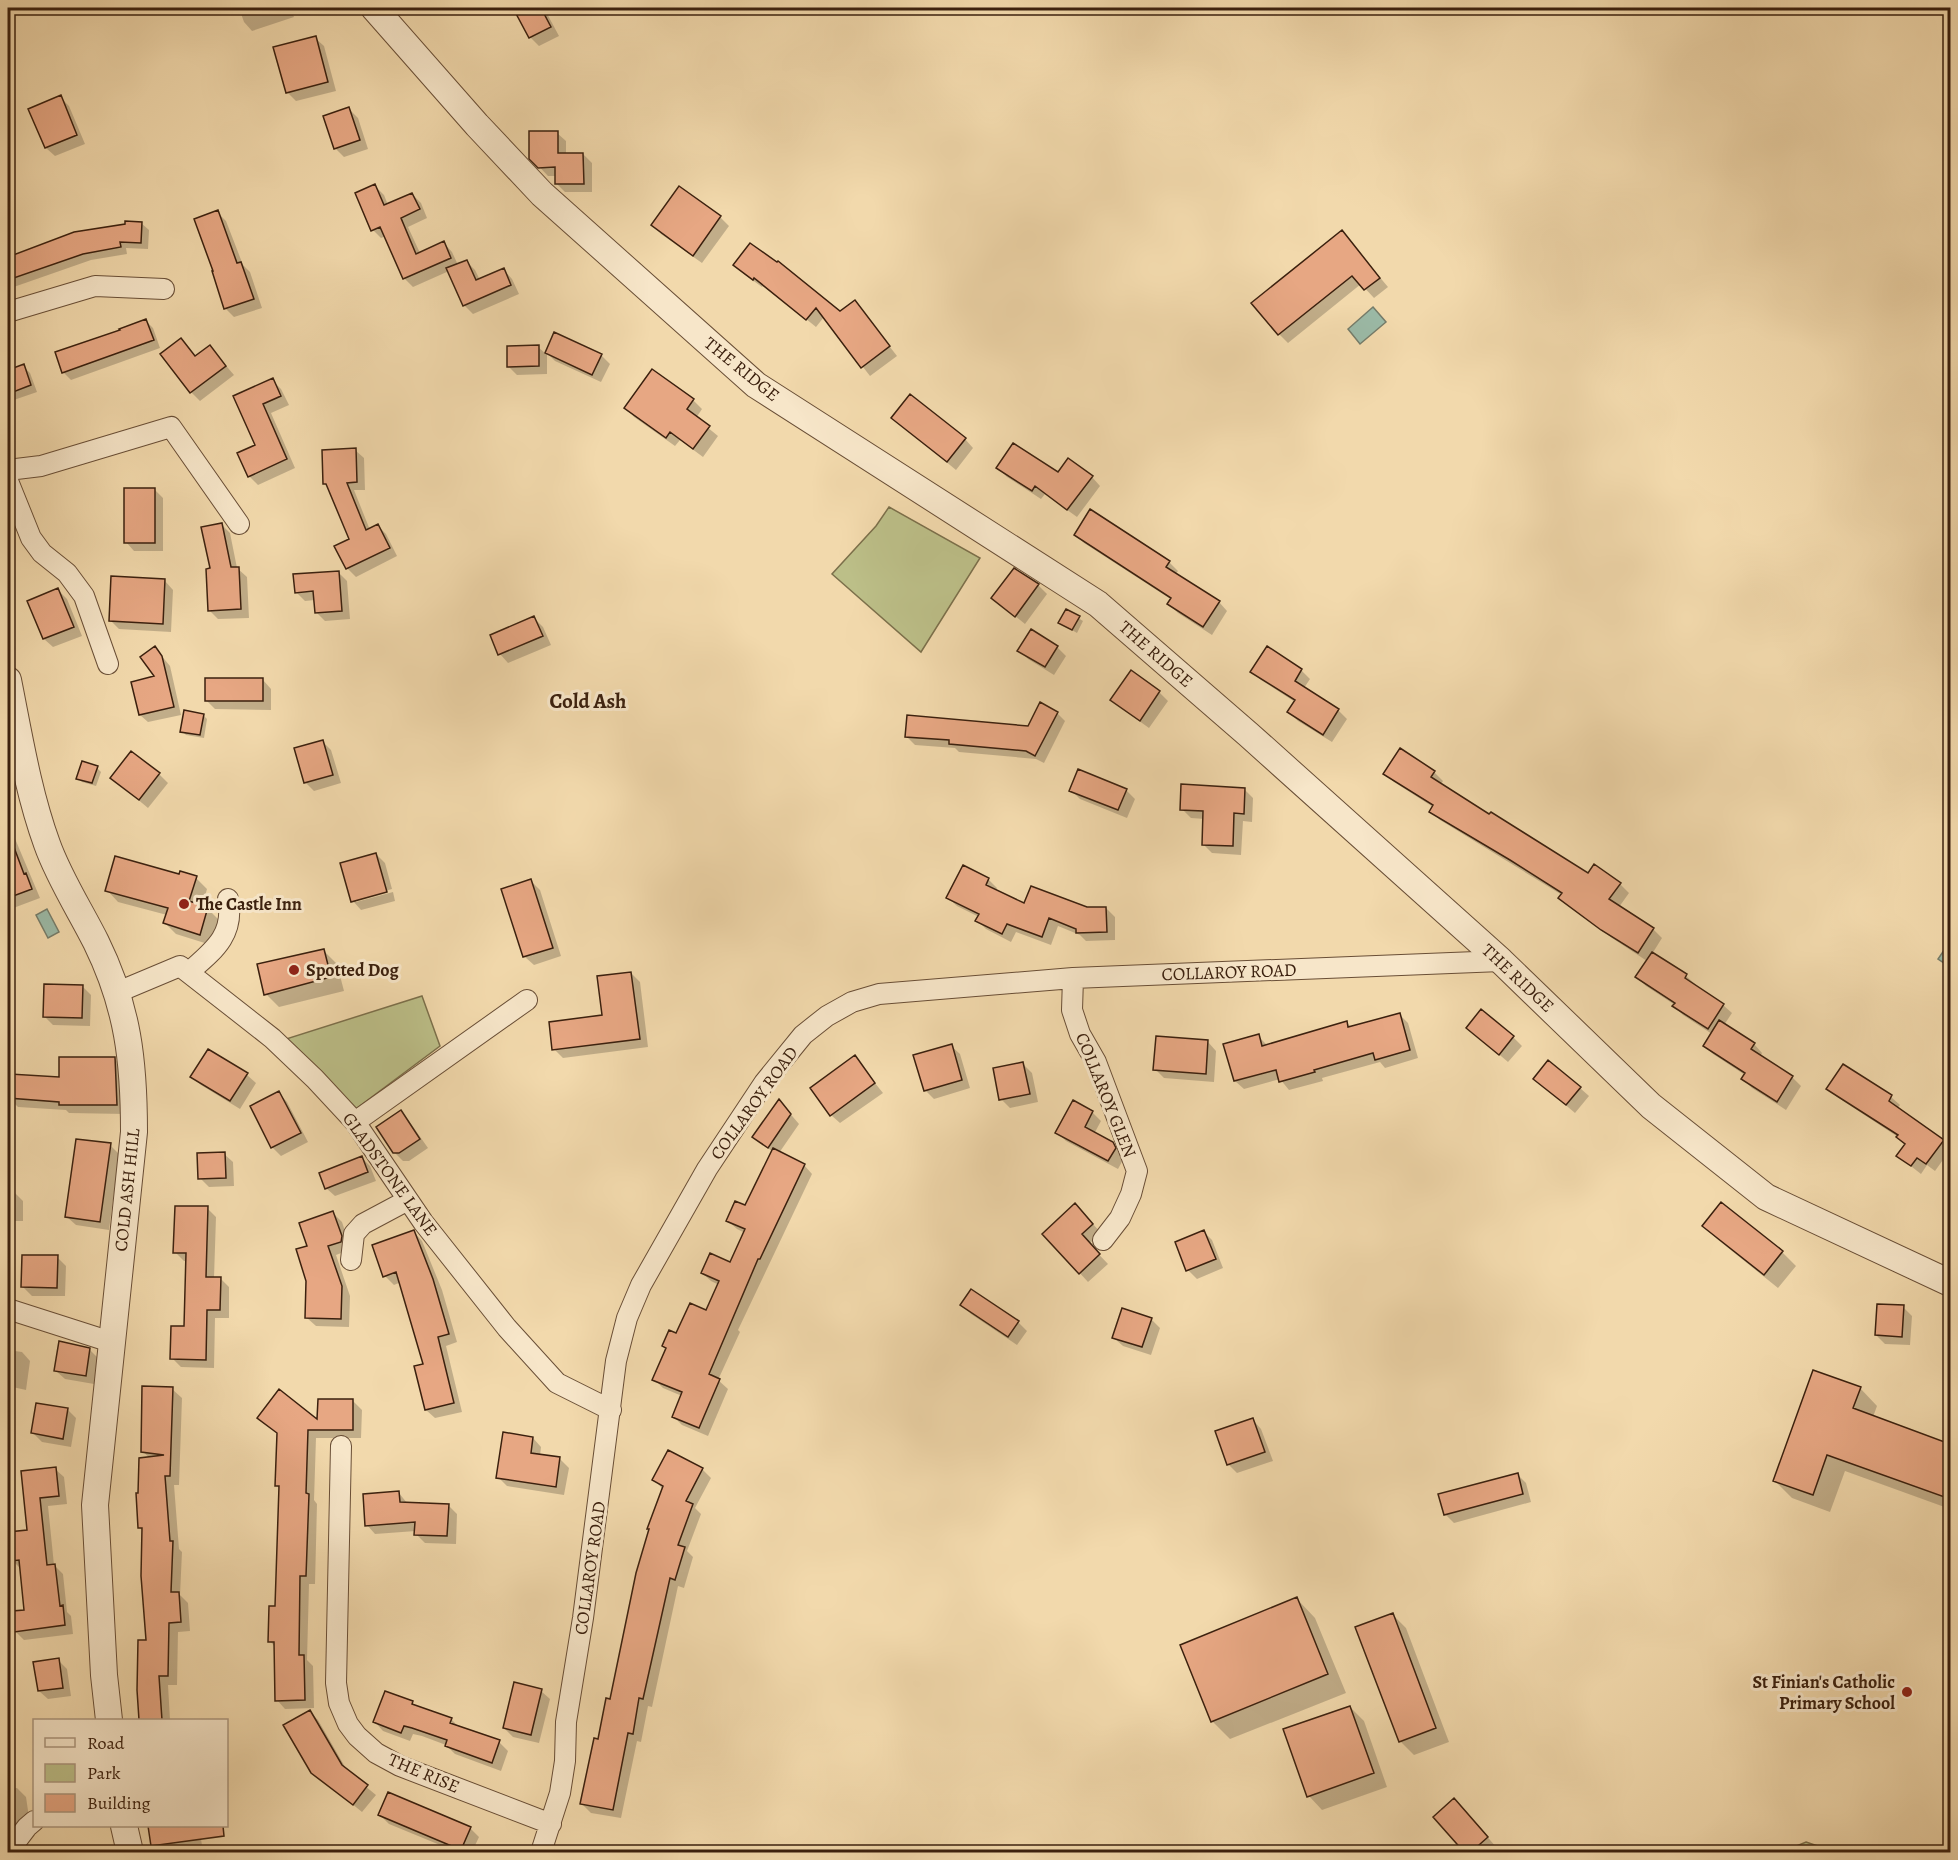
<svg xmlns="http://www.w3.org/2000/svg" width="1958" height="1860" font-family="Alegreya,serif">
  <rect width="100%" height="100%" fill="#f2d9ac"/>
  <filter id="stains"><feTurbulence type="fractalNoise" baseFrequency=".00333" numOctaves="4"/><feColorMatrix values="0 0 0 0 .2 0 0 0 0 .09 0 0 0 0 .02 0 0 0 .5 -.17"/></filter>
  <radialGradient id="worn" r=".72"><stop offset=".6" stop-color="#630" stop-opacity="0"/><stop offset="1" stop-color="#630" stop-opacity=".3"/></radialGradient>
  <path fill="#bcbf88" stroke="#7c704b" stroke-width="1.5" d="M889 507 980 558 921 652 832 574 876 526Z
    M422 996 440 1046 353 1111 286 1039Z
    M1806 1842 1835 1852H1782Z"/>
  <path fill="#9bbaa7" stroke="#757c6a" stroke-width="1.5" d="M1373 307 1386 322 1360 344 1348 329Z
    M47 909 59 932 48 938 36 915Z
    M1949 943 1950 944V967L1938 959Z"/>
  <path fill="#0003" d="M239 8H290L294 17 252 31 244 22Z
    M515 8H544L559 36 539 46 530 37Z
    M315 38 324 46 336 91 296 101 287 92Z
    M60 97 69 106 85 144 55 156 46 148Z
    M349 109 358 118 368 149 344 157 335 148Z
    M557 133 566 141V154H583L592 163V192H565L556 183V176H548L531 158Z
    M375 186 384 195 388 205 412 194 421 203 427 218 408 227 420 253 444 243 452 252 458 265 467 262 475 270 480 280 504 270 512 279 519 294 473 314 464 305 449 271 413 287 404 278 386 236 381 238 373 230Z
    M679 188 720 217 729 226 702 263 661 234 653 225Z
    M217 212 226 221 243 265 250 272 262 308 234 317 225 308Z
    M141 223 149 230 148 249 126 248 127 254 91 260 8 289V259L74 234Z
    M1342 232 1388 287 1374 298 1361 284 1288 343 1279 334Z
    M735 265 840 313 855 302 897 356 870 376 824 317 816 327 764 285 762 287 744 274Z
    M146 321 153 328 160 348 71 380 63 372 122 331Z
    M555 334 601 355 610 364 601 382 555 361 547 353V374L517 375 508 366 538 347 546 354Z
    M181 340 196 357 210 347 234 375 200 401 191 392Z
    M23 366 30 373 37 392 8 402V371Z
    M652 371 693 400 702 409 696 418 718 436 703 457 680 440 675 446 634 417 626 408Z
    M272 380 281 389 289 405 271 413 295 468 258 485 249 476 257 446 235 396Z
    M893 418 965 439 973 448 956 470Z
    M355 450 364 458 365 490H354L370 530 378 526 386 534 397 556 356 577 347 568 351 539 329 488 324 483Z
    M998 468 1092 477 1100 486 1077 517 1045 494 1041 499 1007 477Z
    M154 489 163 498V551H134L126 542Z
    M221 524 230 533 237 568 247 577 249 618 218 619 209 610Z
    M1076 535 1169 562 1178 571 1175 575 1219 602 1227 611 1212 635 1178 613 1169 604 1172 600 1084 543Z
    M1014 570 1039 586 1047 594 1025 624 993 598Z
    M339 573 347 581 350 619 325 621 316 612 315 600 305 601 296 592Z
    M165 581 173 590 171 632 119 629 110 620Z
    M58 590 67 599 82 636 53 647 44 639 29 602Z
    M1067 611 1083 621 1077 633 1060 623Z
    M534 618 543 627 551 645 508 663 500 654Z
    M1057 647 1066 656 1054 675 1028 659 1019 650Z
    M155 648 170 666 181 715 148 722 140 715 157 677Z
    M1301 670 1310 679 1304 688 1338 710 1347 719 1332 742 1298 721 1289 712 1295 702 1261 680 1252 672Z
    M1132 673 1159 692 1168 701 1149 728 1121 708 1112 699Z
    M263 680 271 689V710L215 709 206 700Z
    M1057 713 1065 721 1044 763 1036 759 959 752 955 748 915 745 907 737 1029 728Z
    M203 715 207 719 204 738 186 735 182 731Z
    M322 741 331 750 341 783 314 791 305 782Z
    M97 768 101 772 96 786 82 782 78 778Z
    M1434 772 1443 781 1441 784 1588 875 1620 884 1629 893 1619 907 1653 929 1662 938 1652 954 1686 976 1695 984 1694 986 1723 1005 1732 1013 1724 1025 1754 1044 1762 1053 1760 1057 1792 1077 1801 1086 1786 1110 1752 1088 1743 1079 1745 1075 1713 1054 1704 1046 1712 1034 1683 1015 1674 1006 1675 1005 1646 986 1637 977 1647 961 1612 938 1569 906 1560 898 1562 895 1440 820 1431 811 1433 807 1394 782 1385 773Z
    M159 774 168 783 148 808 112 778Z
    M1244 789 1253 798 1252 822 1243 821 1241 855 1212 853 1203 844 1205 819 1191 818 1182 809Z
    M1071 790H1126L1135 799 1127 818 1080 799Z
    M8 822 40 898 8 910Z
    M376 854 385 863 392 889 356 899V902L393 892 395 901 361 910 353 901Z
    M180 875 196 878 207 889 202 907 208 909 219 920 211 945 176 934 165 923 167 915 118 902 107 890Z
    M988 879 997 888 996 891 1025 905 1106 908 1115 917V940L1086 941 1080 935 1058 926 1051 945 1016 932 1011 942 986 929 977 920 979 917 957 906 948 898Z
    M531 881 540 890 561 956 534 965 525 957 503 890Z
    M323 950 337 964 344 991 279 1007 266 994Z
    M631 973 640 982 648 1047 563 1058 554 1049 604 1016Z
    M83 987 91 995 90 1026 53 1025 44 1016Z
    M1399 1014 1408 1023 1418 1058 1385 1068 1380 1062 1322 1078 1323 1081 1289 1090 1280 1079 1244 1089 1235 1081 1258 1036 1267 1045 1346 1022 1351 1027Z
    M1468 1028 1513 1037 1522 1046 1508 1062Z
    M1208 1042 1216 1051 1214 1082 1164 1078 1155 1069Z
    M951 1046 960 1054 970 1088 934 1099 925 1090Z
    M854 1057 883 1093 840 1123 831 1115Z
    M114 1058 123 1067 125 1114 69 1113 66 1110 18 1107 9 1098Z
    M1023 1064 1032 1073 1038 1102 1010 1108 1001 1099Z
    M247 1075 256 1083 240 1109 201 1085 192 1077Z
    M1535 1079 1580 1088 1589 1096 1575 1113Z
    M1828 1089 1891 1097 1900 1105 1897 1109 1943 1141 1950 1150 1935 1171 1927 1165 1921 1174 1898 1156 1906 1145 1898 1137 1837 1097Z
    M279 1093 287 1102 308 1142 281 1156 272 1147Z
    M787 1110 799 1124 779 1153 804 1165 812 1174 738 1330 740 1332 718 1380 728 1389 708 1436 682 1425 673 1416 682 1396 663 1388 654 1379 667 1349 664 1346 707 1312 719 1285 711 1281 702 1273 731 1264 745 1233 737 1229 728 1221 746 1207 773 1152 754 1137Z
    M401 1112 409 1121 428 1148 409 1161H403L394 1152Z
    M1092 1112 1101 1121 1094 1134 1112 1143 1122 1153 1124 1158 1118 1169 1066 1141 1057 1132Z
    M110 1145 119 1154 109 1230 76 1225 67 1217Z
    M224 1154 233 1162 234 1186 209 1187 200 1178Z
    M362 1158 370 1166 376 1181 335 1196 326 1188Z
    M1950 1179V1212L1945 1206Z
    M8 1192H14L23 1201V1221H8Z
    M1722 1204 1782 1252 1796 1266 1778 1288 1717 1239 1704 1226Z
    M207 1208 216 1217 214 1278H220L229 1287V1318H215L214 1368 181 1367 172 1358 186 1328 188 1261H184L175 1252Z
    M333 1213 342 1222 350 1246 349 1250 336 1255 350 1296 349 1327 316 1326 307 1318 309 1247Z
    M1084 1214 1101 1233 1089 1244 1108 1264 1088 1282 1044 1234Z
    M414 1232 422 1241 442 1290 457 1342 446 1346 462 1412 435 1418 426 1410 425 1365 401 1282 394 1285 385 1276Z
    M1204 1232 1212 1240 1223 1268 1197 1279 1188 1270Z
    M57 1257 66 1266 65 1296H32L23 1287Z
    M962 1305 1018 1322 1027 1331 1017 1345 971 1314Z
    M1903 1307 1912 1316 1910 1345 1885 1344 1876 1335Z
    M1151 1319 1160 1328 1151 1355 1123 1346 1114 1338Z
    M89 1349 98 1358 94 1384 65 1379 56 1371Z
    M8 1350 22 1352 30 1361 26 1390 8 1386Z
    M1860 1388 1877 1406 1873 1417 1950 1445V1509L1845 1471 1830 1512 1792 1498 1775 1481Z
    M172 1389 182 1398 179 1485H174L179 1549 182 1552 180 1595 188 1603 190 1631 178 1632 177 1685H168L170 1720H140L138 1690 148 1641 144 1532 140 1528V1494L150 1458 142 1451Z
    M353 1401 362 1410 361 1438H316L314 1500 317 1504 315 1584H309L307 1660 313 1666 314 1708 285 1709 277 1700 275 1647 270 1641 277 1608 280 1489 277 1486 278 1434 259 1418 319 1422Z
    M67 1409 76 1418 71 1447 42 1442 33 1433Z
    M1253 1420 1261 1429 1273 1461 1237 1473 1228 1464Z
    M8 1424 15 1431 10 1459H8Z
    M533 1438 541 1447 540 1456 560 1459 569 1468 564 1495 507 1486 498 1477Z
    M55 1469 64 1477 67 1504 48 1506 54 1565 63 1574 67 1612 71 1616 73 1634 24 1640 15 1631 26 1611 22 1570 12 1560 28 1531 22 1472Z
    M702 1469 711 1478 695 1508 701 1514 687 1551 693 1557 684 1588 678 1586 652 1707 648 1706 641 1742 637 1741 621 1818 591 1813 582 1804 611 1701 663 1489 654 1480Z
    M1517 1474 1526 1483 1531 1502 1454 1523 1445 1514Z
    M399 1493 407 1503 448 1505 457 1514 456 1544 425 1543 416 1534V1531L375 1534 367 1525Z
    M1297 1599 1315 1618 1346 1693 1230 1739 1212 1721Z
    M1947 1604H1950V1679L1947 1670Z
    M1393 1615 1406 1628 1449 1742 1414 1755 1400 1741Z
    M58 1660 67 1669 71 1696 48 1699 39 1691Z
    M8 1685 13 1714 8 1715Z
    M541 1691 550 1699 539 1743 513 1737 504 1728Z
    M412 1703 417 1707 451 1719 460 1728 499 1742 508 1751 501 1771 455 1754 446 1745 422 1736 413 1734 410 1741 383 1731 375 1722Z
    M1350 1707 1364 1721 1387 1787 1322 1810 1309 1796Z
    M310 1712 318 1720 348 1772 376 1795 362 1812 313 1772Z
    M17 1788 26 1797 30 1824 8 1827V1789Z
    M1463 1808 1496 1847 1489 1852H1466L1435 1817Z
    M380 1815 470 1828 479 1837 472 1852H457L389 1824Z
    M149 1826H199L203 1852H159L152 1845Z
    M480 1847 493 1852H477Z"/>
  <path fill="#e7a783" stroke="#3b200e" stroke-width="1.5" d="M513 8H541L551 27 529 38Z
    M316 36 328 82 286 93 273 47Z
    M61 95 77 135 45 148 28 109Z
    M349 107 360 140 334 149 323 116Z
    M529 131H558V153H583L584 184H555V167L538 168 529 159Z
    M375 184 384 205 412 193 420 209 401 218 416 254 444 241 451 258 403 279 380 227 371 231 355 193Z
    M679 186 721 216 693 256 651 225Z
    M218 210 237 263 241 262 254 299 224 309 212 271H213L194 219Z
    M125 221 142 222 141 243 120 242 121 247 83 254 8 280V257L74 232 125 224Z
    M1342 230 1380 278 1364 290 1352 276 1278 335 1251 303Z
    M750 243 777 262 778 261 840 311 855 300 890 346 861 368 816 308 806 320 754 278 753 280 733 265Z
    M467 260 476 280 504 268 511 285 463 306 446 268Z
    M146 319 154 340 62 373 55 352 120 330 119 329Z
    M554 332 602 354 592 375 545 353Z
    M181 338 195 356 210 345 226 366 190 393 160 354Z
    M539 345V366L507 367V346Z
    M24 364 31 385 8 394V370Z
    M652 369 694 399 687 409 710 426 693 449 670 432 666 438 624 408Z
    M273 378 281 396 263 404 287 459 248 477 237 453 255 445 233 396Z
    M910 394 966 438 947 462 891 418Z
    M1013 443 1058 472 1068 458 1093 476 1067 510 1035 486 1032 491 996 468Z
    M356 448 357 482 347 483 366 530 378 524 390 548 346 569 334 546 349 539 326 484H323L322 450Z
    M124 488H155V543H124Z
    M1090 509 1170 561 1166 567 1220 601 1203 627 1167 604 1171 598 1074 535Z
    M222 523 231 567H239L241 609 208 611 206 569 210 568 201 527Z
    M1014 568 1039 584 1015 617 991 598Z
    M339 571 342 611 315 613 313 591 295 593 293 574Z
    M111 576 165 579 163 624 109 621Z
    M58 588 74 627 43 639 27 601Z
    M1066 609 1080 616 1072 630 1058 623Z
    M534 616 543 636 498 655 490 635Z
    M1031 629 1058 646 1045 667 1017 651Z
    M155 646 162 656 174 707 139 715 131 682 154 676 140 657Z
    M1267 646 1302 669 1295 681 1339 709 1323 735 1287 712 1295 700 1250 672Z
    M1131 670 1160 691 1140 721 1110 700Z
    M205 678H263V701H205Z
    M1040 702 1058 712 1035 756 1026 751 949 744V740L905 737 907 715 1028 726Z
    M184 710 204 714 200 735 180 732Z
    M323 740 333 775 304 783 294 748Z
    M1400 748 1435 771 1431 777 1489 814 1491 812 1588 873 1594 864 1621 883 1609 899 1654 928 1638 953 1601 930 1558 898 1562 893 1510 860 1429 812 1433 805 1383 774Z
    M131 751 160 773 139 800 110 778Z
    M82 761 98 766 92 783 76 779Z
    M1078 769 1127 789 1118 810 1069 791Z
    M1181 784 1245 788 1244 814 1234 813 1233 846 1202 845 1203 811 1180 810Z
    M9 834 24 874 26 873 32 889 8 898V835Z
    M376 853 387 892 351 902 340 863Z
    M115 856 179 874 180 871 197 876 189 901 208 907 200 935 163 923 168 908 105 891Z
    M963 865 989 878 986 885 1024 903 1031 886 1087 907H1106L1107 932 1076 933V929L1049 918 1042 937 1007 924 1002 934 975 921 979 914 946 898Z
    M531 879 553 948 523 957 501 889Z
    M324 949 331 977 264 995 257 964Z
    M1652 952 1687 974 1685 978 1724 1004 1708 1029 1672 1006 1675 1003 1635 977Z
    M631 972 640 1039 552 1050 549 1022 602 1015 597 976Z
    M44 984 83 985 82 1018 43 1017Z
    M1481 1009 1514 1036 1499 1055 1466 1028Z
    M1400 1013 1410 1050 1375 1060 1373 1053 1314 1070 1315 1072 1279 1082 1276 1070 1234 1081 1223 1044 1259 1034 1262 1046 1347 1021 1348 1027Z
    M1719 1020 1755 1043 1751 1049 1793 1076 1777 1102 1741 1079 1745 1073 1703 1046Z
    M1156 1036 1208 1040 1206 1074 1153 1070Z
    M952 1044 962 1080 924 1091 913 1055Z
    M208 1049 248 1073 230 1101 190 1077Z
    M855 1055 875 1083 830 1116 810 1088Z
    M59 1057H115L117 1105H59V1102L8 1098 10 1074 59 1077Z
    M1548 1060 1581 1087 1566 1105 1533 1079Z
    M1023 1062 1030 1094 999 1100 993 1068Z
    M1843 1064 1892 1095 1889 1101 1944 1140 1926 1164 1917 1158 1911 1166 1896 1156 1905 1144 1896 1137 1898 1135 1826 1089Z
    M279 1091 301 1133 271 1148 250 1106Z
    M779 1099 791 1114 768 1148 752 1137Z
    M1073 1100 1093 1111 1085 1127 1113 1142 1116 1148 1108 1161 1055 1133Z
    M401 1110 420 1139 399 1153H393L376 1127Z
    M76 1139 111 1143 100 1222 65 1217Z
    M773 1148 805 1164 760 1259H758L709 1374 720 1379 699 1428 672 1417 682 1392 652 1380 666 1348 662 1346 669 1330 676 1333 690 1303 706 1310 719 1281 701 1273 710 1253 730 1262 745 1229 726 1221 735 1201 745 1205Z
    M225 1152 226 1178 198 1179 197 1153Z
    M362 1156 368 1172 325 1189 319 1173Z
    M1721 1202 1783 1251 1764 1275 1702 1226Z
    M1075 1203 1093 1224 1082 1234 1100 1254 1079 1274 1042 1234Z
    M175 1206H208L206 1277H221L220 1310H207L206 1360 170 1359 171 1326H184L186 1253H173Z
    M333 1211 342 1236 341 1242 328 1246 342 1286 341 1319 305 1318 306 1281 296 1249 307 1246 299 1223Z
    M414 1230 433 1279 449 1334 438 1337 454 1403 425 1410 414 1366 423 1364 396 1272 383 1277 372 1245Z
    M1204 1230 1216 1259 1186 1271 1175 1242Z
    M22 1255H58L57 1288 21 1287Z
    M971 1289 1019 1321 1008 1337 960 1305Z
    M1877 1304 1904 1305 1902 1337 1875 1335Z
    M1122 1308 1152 1318 1142 1347 1112 1338Z
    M59 1341 90 1348 86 1376 54 1371Z
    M1813 1370 1861 1387 1853 1408 1950 1444V1499L1827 1455 1813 1495 1773 1481Z
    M142 1386 173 1387 170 1476H165L170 1541H173L171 1592H179L181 1622 169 1623 168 1676H159L162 1720H139L137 1690 138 1640H146L141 1576 142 1528H138L136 1493H138L139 1458 164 1455 141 1452Z
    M279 1389 317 1419 318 1399H353V1430H308L306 1493 309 1494 306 1576H300L299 1655H304L305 1700 275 1701 274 1642H268L269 1606H275L279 1486H275L277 1433 257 1418Z
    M36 1403 68 1408 63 1439 31 1433Z
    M1253 1418 1265 1452 1227 1465 1215 1431Z
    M503 1432 533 1437 531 1453 560 1457 556 1487 496 1478Z
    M668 1450 703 1468 686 1501 693 1504 678 1545 685 1547 675 1580 670 1578 643 1699 639 1698 633 1734 628 1733 613 1810 580 1804 594 1738 598 1739 606 1698 610 1699 636 1573 649 1529H647L663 1486 652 1480Z
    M56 1467 59 1496 40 1498 47 1565 55 1564 60 1606 63 1605 65 1625 14 1632 12 1611 24 1610 19 1560 11 1561 8 1532 27 1530 21 1471Z
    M1518 1473 1523 1494 1444 1515 1438 1494Z
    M399 1491 400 1502 449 1504 447 1536 414 1535 415 1522 365 1526 363 1494Z
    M1297 1597 1328 1674 1211 1722 1180 1645Z
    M1393 1613 1436 1728 1399 1742 1355 1627Z
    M59 1658 63 1688 38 1691 33 1662Z
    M514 1682 542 1689 531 1735 503 1728Z
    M385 1691 413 1701 412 1704 452 1718 450 1723 500 1740 492 1763 445 1746 447 1740 412 1728 404 1726 401 1733 373 1722Z
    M1350 1706 1374 1773 1307 1797 1283 1729Z
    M310 1710 342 1765 368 1785 353 1805 311 1773 283 1725Z
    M388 1792 471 1827 461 1850 378 1815Z
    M1454 1798 1488 1837 1471 1852H1464L1433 1817Z
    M148 1826H223L224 1836 151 1846Z"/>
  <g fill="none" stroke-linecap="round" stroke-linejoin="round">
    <g stroke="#694e36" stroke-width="22">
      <path id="minor" d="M8 312 95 286 164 289
        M8 470 41 466 171 427 239 524
        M8 481 31 538 42 553 67 573 84 596 108 664
        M189 972C213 951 235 935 228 899
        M1073 978 1072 1010 1080 1034 1096 1062 1137 1171 1131 1194 1120 1218 1103 1240
        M118 992 180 966 272 1038 315 1079 355 1122 423 1222 507 1328 557 1383 611 1410
        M355 1122 527 1000
        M351 1260 354 1234 363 1224 408 1200
        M8 1309 111 1342
        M341 1446 336 1683 339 1703 348 1724 357 1736 376 1753 400 1766 551 1824
        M8 1852 27 1827 34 1821
        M541 1852 560 1793 565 1761 566 1722 583 1618 616 1361 627 1318 641 1285 707 1169 764 1083 803 1035 827 1016 852 1002 879 994 1073 978 1501 961"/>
    </g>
    <g stroke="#694e36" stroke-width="28">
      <path id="tertiary" d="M374 8 477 125 542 194 756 385 1098 604 1249 735 1501 961 1651 1106 1766 1197 1950 1283
        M8 680C19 735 28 792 47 844 59 878 80 910 96 942 128 1007 134 1061 134 1132L95 1505 104 1675 109 1720
        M124 1826 130 1852"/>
    </g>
    <use href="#minor" stroke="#f7e6c9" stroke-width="20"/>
    <use href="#tertiary" stroke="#f7e6c9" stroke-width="26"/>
  </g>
  <g fill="#8f2418" stroke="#f7e6c9" stroke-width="2">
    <circle cx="184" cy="904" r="6"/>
    <circle cx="294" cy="970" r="6"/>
    <circle cx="1907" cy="1692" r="6"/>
  </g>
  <g text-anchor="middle" stroke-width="6" stroke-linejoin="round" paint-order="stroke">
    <g font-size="18" fill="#3b200e" stroke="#f7e6c9">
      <text transform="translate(742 369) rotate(39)" y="6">THE RIDGE</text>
      <text transform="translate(1156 654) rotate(41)" y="6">THE RIDGE</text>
      <text transform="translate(1229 972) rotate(-2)" y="6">COLLAROY ROAD</text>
      <text transform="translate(1518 978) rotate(43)" y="6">THE RIDGE</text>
      <text transform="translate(1106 1095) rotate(68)" y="6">COLLAROY GLEN</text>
      <text transform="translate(754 1103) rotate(-54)" y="6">COLLAROY ROAD</text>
      <text transform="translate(390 1174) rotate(54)" y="6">GLADSTONE LANE</text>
      <text transform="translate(127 1190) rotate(-84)" y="6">COLD ASH HILL</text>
      <text transform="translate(590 1568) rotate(-82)" y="6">COLLAROY ROAD</text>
      <text transform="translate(424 1773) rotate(23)" y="6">THE RISE</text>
    </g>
    <g font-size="18" font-weight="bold" fill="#3b200e" stroke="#f7e6c9" text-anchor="start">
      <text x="196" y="910">The Castle Inn</text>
      <text x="306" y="976">Spotted Dog</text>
      <text x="1895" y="1688" text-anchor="end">St Finian's Catholic<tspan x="1895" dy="21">Primary School</tspan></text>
    </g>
    <g font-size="21" font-weight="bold" fill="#3b200e" stroke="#f7e6c9">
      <text x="588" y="708">Cold Ash</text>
    </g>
  </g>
  <rect width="1958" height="1860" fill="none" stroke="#f2d9ac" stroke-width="30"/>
  <rect x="9" y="9" width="1940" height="1842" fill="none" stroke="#3b200e" stroke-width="3"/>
  <rect x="15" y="15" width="1928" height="1830" fill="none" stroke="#3b200e" stroke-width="1.5"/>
  <rect x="33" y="1719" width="195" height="108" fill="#f7e6c9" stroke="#ac977e" stroke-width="1.5"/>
  <rect x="45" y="1738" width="30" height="9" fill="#f7e6c9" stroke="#ac977e" stroke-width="1.5"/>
  <text x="87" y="1749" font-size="18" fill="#3b200e">Road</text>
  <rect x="45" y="1764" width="30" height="18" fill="#bcbf88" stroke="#ac977e" stroke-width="1.5"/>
  <text x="87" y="1779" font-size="18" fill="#3b200e">Park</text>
  <rect x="45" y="1794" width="30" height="18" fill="#e7a783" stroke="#ac977e" stroke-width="1.5"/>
  <text x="87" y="1809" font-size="18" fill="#3b200e">Building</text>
  <rect width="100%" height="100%" filter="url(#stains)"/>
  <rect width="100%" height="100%" fill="url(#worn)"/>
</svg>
